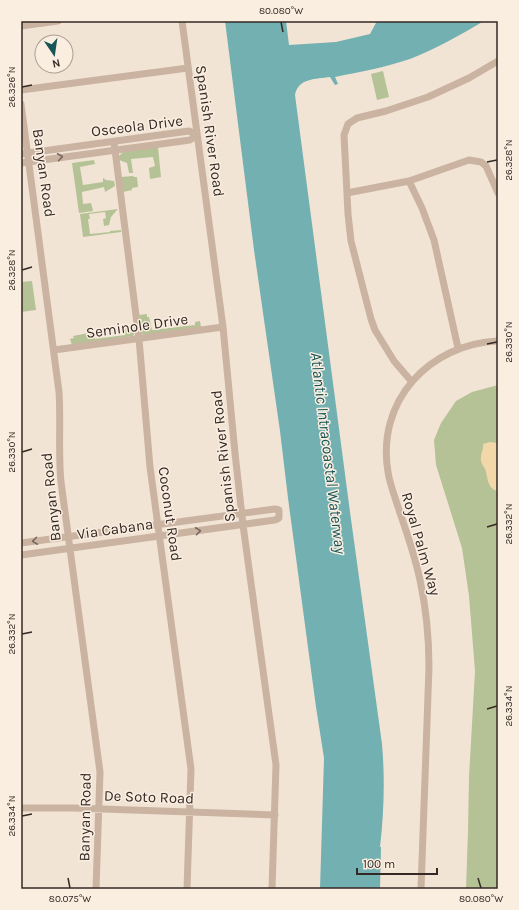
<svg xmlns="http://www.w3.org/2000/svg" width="519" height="910" font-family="Karla,sans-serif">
  <rect width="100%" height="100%" fill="#f2e4d5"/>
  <path fill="#b4c295" d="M383 71 389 97 377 100 371 74Z
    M158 147 161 177 150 179 149 168 155 166 153 157 131 159 133 173H129L127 163 119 160V156L123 152Z
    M94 160 95 164 80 167 83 185 103 182V178L106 180 114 181 115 186 105 192 104 187 82 192 83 204 91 203 93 211 79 213 72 163Z
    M133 176 134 177H137L138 187 132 188V190L123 192 121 177Z
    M118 209 111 217 109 225 104 226 103 219 106 218 105 212 89 214 90 219H88L90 234 110 232V231L121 230V232L83 237 80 214Z
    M32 281 36 310 21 312V282Z
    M147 314V317H149L152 330 195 325V322L200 321 201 327 144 335 141 333 139 315Z
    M133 328 134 334 133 336 72 345 70 339 74 338 73 336 94 332 95 339 125 335V329Z
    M498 385V889H466L468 831 469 777 475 671 469 596 462 548 436 465 434 440 441 423 456 401 472 392Z"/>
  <path fill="#f2d7a8" d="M490 442 498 443 497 491C487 488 488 477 485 469 483 465 480 462 481 457 481 452 484 449 483 444Z"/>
  <path fill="#72b0b1" d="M225 21H286L289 45 336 42 370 34 377 21H484C460 35 436 49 410 59 386 67 360 72 335 77L338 84 335 85 330 77C316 79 298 78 295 95L350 512 382 744C385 778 384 813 380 847H381L380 889H320L324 758 316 707 288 498 280 431 254 250Z"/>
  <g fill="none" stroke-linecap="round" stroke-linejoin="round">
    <path stroke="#cbb3a1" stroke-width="7" d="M182 21 223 327 235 453 243 525 276 765 272 889
      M21 26 58 21
      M21 90 188 68
      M21 104 59 392C61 422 58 452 61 482L100 772 96 889
      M114 142 139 339 150 467 191 769 187 889
      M21 154 189 131 197 135
      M21 163 190 140 197 135
      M409 181 422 208 434 240 458 348
      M347 193 409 181 469 160 481 162 486 166 498 193
      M54 350 223 327
      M412 382 394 361 375 330 371 319 351 241 348 214 344 135 348 124 357 118 386 111 428 97 469 78 498 61
      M21 543 275 509 279 510V518L275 520 21 555
      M21 808H73L275 815
      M421 889 429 667C429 638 426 608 420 580 415 556 407 533 399 510 395 497 390 485 388 472 376 401 429 344 498 341"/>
  </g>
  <defs><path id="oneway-chevron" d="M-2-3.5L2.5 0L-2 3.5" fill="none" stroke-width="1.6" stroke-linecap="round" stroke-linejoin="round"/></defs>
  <g stroke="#78675c">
    <use href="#oneway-chevron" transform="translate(60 157) rotate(-8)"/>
    <use href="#oneway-chevron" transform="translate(198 531) rotate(-8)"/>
    <use href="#oneway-chevron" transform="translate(35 541) rotate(172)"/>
  </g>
  <path fill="none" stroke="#342924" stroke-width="1.5" d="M281 22 283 32M22 87 32 85M487 162 497 160M22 270 32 267M487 344 497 342M22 452 32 449M487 527 497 524M22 634 32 632M487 709 497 706M22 816 32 814M68 878 70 888M478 878 481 888"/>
  <g text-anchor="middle" stroke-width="3" stroke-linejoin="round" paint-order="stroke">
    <g font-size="15" fill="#342924" stroke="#faeee1">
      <text transform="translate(137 126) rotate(-7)" y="5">Osceola Drive</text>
      <text transform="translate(210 131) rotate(82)" y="5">Spanish River Road</text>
      <text transform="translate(44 173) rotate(82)" y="5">Banyan Road</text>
      <text transform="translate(137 326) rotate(-8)" y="5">Seminole Drive</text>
      <text transform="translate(223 456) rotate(-96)" y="5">Spanish River Road</text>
      <text transform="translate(51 497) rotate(-96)" y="5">Banyan Road</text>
      <text transform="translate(170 514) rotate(82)" y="5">Coconut Road</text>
      <text transform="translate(115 529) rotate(-8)" y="5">Via Cabana</text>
      <text transform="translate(421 544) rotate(74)" y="5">Royal Palm Way</text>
      <text transform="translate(149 797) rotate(2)" y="5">De Soto Road</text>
      <text transform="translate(85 817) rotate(-89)" y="5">Banyan Road</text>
    </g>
    <g font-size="16" font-style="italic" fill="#175558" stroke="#faeee1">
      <text transform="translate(329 453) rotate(83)" y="6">Atlantic Intracoastal Waterway</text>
    </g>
  </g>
  <rect width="519" height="910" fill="none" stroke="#faeee1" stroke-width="44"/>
  <g transform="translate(54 54) rotate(167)"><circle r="19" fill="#faeee1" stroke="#ab9f95"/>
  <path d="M0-3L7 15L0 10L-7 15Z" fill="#175558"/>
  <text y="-6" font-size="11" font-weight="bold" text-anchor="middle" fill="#342924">N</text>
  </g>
  <path d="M357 868v6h80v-6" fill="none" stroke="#342924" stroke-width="2"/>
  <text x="363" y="868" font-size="12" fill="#342924" stroke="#faeee1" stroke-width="3" paint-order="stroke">100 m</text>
  <rect x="22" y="22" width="475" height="866" fill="none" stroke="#342924" stroke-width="1.5"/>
  <g font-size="10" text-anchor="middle" fill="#342924">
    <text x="281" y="14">80.080°W</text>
    <text transform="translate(11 87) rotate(-90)" y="4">26.326°N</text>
    <text transform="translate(508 160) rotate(-90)" y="4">26.328°N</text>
    <text transform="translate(11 270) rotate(-90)" y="4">26.328°N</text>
    <text transform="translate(508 342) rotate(-90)" y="4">26.330°N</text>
    <text transform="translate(11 452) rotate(-90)" y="4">26.330°N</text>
    <text transform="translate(508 524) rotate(-90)" y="4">26.332°N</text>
    <text transform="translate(11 634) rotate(-90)" y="4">26.332°N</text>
    <text transform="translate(508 706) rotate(-90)" y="4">26.334°N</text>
    <text transform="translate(11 816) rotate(-90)" y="4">26.334°N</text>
    <text x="70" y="902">80.075°W</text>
    <text x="481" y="902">80.080°W</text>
  </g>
</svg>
